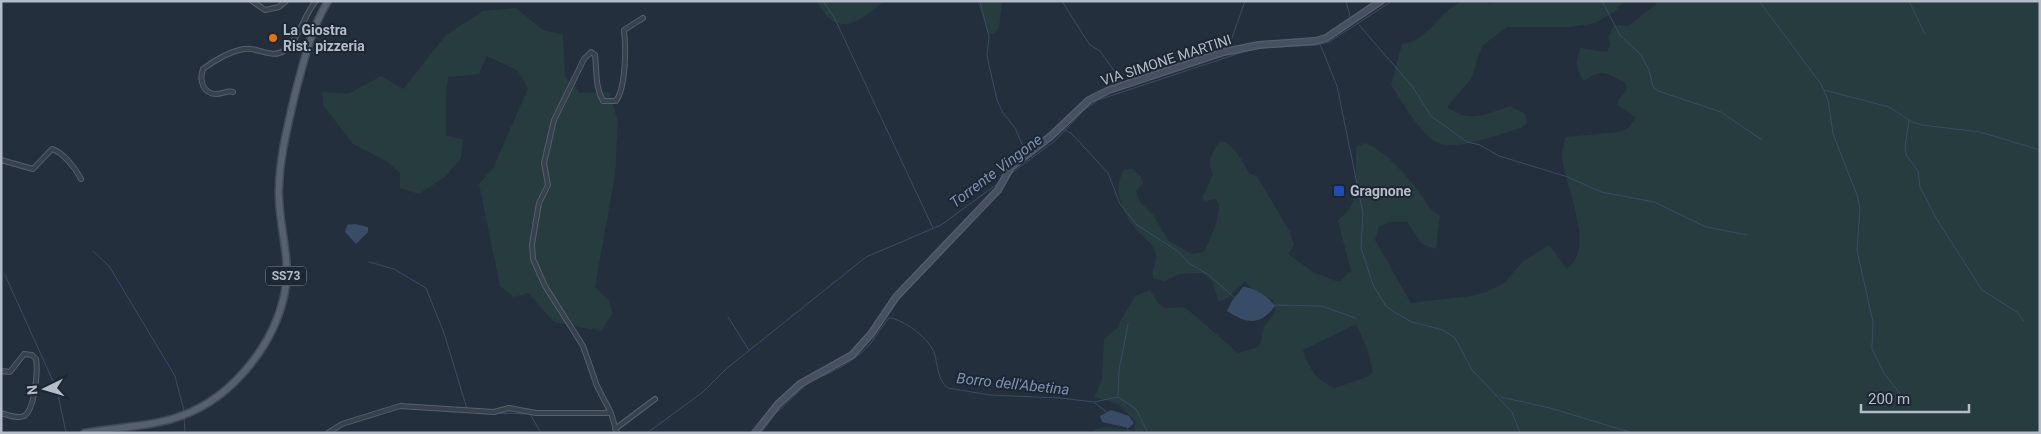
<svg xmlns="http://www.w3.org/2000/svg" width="2041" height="434" font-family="Roboto,sans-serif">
  <rect width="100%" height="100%" fill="#242f3e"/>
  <path fill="#263c3f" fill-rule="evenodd" d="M815 1H884C870 12 849 34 830 19 824 14 821 6 815 1Z
    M977 1H1002L999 28 994 34 988 33Z
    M1491 1 1488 4 1500 1H1625L1614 12 1596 23 1571 27H1507L1482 46 1471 79 1447 107C1468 124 1487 114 1510 106L1525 114 1527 123 1521 128C1498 134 1466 149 1441 144 1423 139 1401 100 1391 85L1402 44C1427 42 1438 13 1459 3 1468 0 1481 1 1491 1Z
    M1654 1H2040V433H1090C1105 422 1116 430 1133 430L1136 422 1118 404 1094 397 1102 380 1104 339 1116 329 1135 296 1150 290C1167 318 1162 304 1186 308L1238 353 1258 347C1263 340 1261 333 1264 327 1268 320 1274 317 1276 309L1272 299 1256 293 1245 281 1229 297 1219 302 1212 281 1202 273 1179 274 1165 281 1153 278C1151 270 1157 263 1156 255 1155 244 1141 236 1135 228 1122 212 1112 188 1124 170L1133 169 1140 175 1143 183 1136 191 1140 202 1153 215 1169 241 1192 254 1204 252C1211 237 1219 221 1219 204L1215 199 1205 201 1202 198 1213 174C1206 160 1212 153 1220 141 1235 144 1242 162 1250 174L1257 176 1290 232 1294 245 1288 254 1313 272 1339 282 1351 271 1338 221 1350 208 1356 195V147L1365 143C1385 150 1409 178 1422 196 1428 205 1430 210 1440 216L1436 249 1422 244 1407 222H1389L1379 227 1375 240 1411 303 1470 296 1486 292 1504 283 1523 261 1549 245 1567 269C1597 247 1564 186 1562 156 1561 149 1564 143 1566 137L1619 132 1627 129 1636 118 1618 105V101L1627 89 1625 82C1608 76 1604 66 1584 81 1575 69 1576 62 1580 48L1607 52 1610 45 1609 36 1614 25 1629 26 1656 4ZM1356 324 1366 346 1373 372 1367 377 1335 388C1316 380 1309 369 1303 350Z
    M516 8 543 30 563 35 565 76 580 93 609 92 618 122 615 175 595 287 609 300 613 313 601 331 554 322 528 293 514 297 500 286 479 184 493 168 528 88 518 71 487 56 479 74 448 77 446 93V136L463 139 461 158 445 177 419 194 400 188V173L388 162 353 144 323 105 322 92 348 94 381 76 403 89 446 35 483 11Z"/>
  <path fill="#394c67" d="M355 224 368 227V232L356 244 345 232 347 225Z
    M1243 287C1254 287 1269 297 1275 306 1260 326 1247 324 1227 311L1232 301Z
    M1111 410 1129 416 1134 423 1129 428 1102 422 1100 416Z"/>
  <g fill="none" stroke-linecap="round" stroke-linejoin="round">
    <path stroke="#394c67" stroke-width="1" d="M823 1 834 17 933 228
      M980 1 989 37 987 56 997 100 1003 113 1015 128 1026 153
      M1062 1 1082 33 1090 45 1100 51 1122 82
      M1346 1 1351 20
      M1602 1 1620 35 1641 55 1649 70 1653 87 1658 91 1721 112 1762 140
      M1759 1 1821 84 1828 100 1833 134 1857 195 1860 209 1857 250 1873 322 1872 349 1884 373 1910 407
      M1909 1 1925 34
      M1359 25 1412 86 1431 116 1467 142 1480 145 1499 156 1568 177 1601 192 1654 202 1706 227 1747 235
      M1320 44 1337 86 1363 213 1361 248 1373 285 1386 306 1394 312 1412 322 1443 330 1455 338 1472 370 1512 412 1520 433
      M1258 48 1317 45 1329 42 1392 1
      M1228 49 1245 1
      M1824 90 1889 107 1912 122 1922 125 1980 132 2040 150
      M1909 120 1905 147 1906 155 1918 171 1920 187 1936 218 1982 290 2017 312 2024 321
      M1065 130 1072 134 1108 173 1120 204 1137 225 1179 252 1190 264 1209 275 1236 299
      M1009 175 1056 140 1083 111 1098 100 1249 50
      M93 251 109 266 175 376 184 411
      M369 262 394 269 426 288 444 333 467 409
      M5 275 57 390 66 433
      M1274 305 1321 306 1356 318
      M728 317 749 350
      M813 380C835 371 854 362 871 343 877 335 882 326 889 318H892C908 323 927 337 934 352 938 364 937 380 948 388L990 395 1060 398 1094 402 1118 397 1136 409 1148 433
      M1118 396 1119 370 1128 324
      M1501 397 1550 408 1633 433
      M1095 403 1108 413
      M496 413 530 414 541 433
      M184 417 185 433
      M1127 427 1129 433
      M647 433 703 392 726 369 866 257 941 225 1000 182
      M761 433 776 413 809 382"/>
    <g stroke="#565f6c" stroke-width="6">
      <path id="street" d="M252 1 265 10 279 7 286 1
        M233 92C227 90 223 94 216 94 203 94 199 80 203 69 213 61 231 51 244 49 259 47 272 60 285 50 300 38 303 16 316 1
        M1 160 33 169 52 149C63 152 76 169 81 179
        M1 371 10 372 24 354 32 355 36 359C38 370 35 410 24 416 18 419 8 415 1 413
        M615 429 655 399
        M328 433 342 424 400 406 494 412 509 408 536 413H611
        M617 433 611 413 597 386 583 346 545 286 533 259 532 244 539 203 548 185 544 163 554 120 584 59 591 52 595 55C597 71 595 87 603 101H616C626 87 626 48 624 30L643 18"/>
    </g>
    <g stroke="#565f6c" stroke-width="8">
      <path id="secondary" d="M755 433 778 404 800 384 852 355 871 334 896 297 998 190 1011 167 1051 136 1089 100 1109 90 1224 52 1259 45 1315 41 1326 38 1381 1"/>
    </g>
    <g stroke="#414a57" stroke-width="9">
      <path id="primary" d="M84 433C116 427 151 427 181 416 234 397 278 341 286 285 290 253 277 219 279 187 280 155 288 125 295 94 304 61 310 31 328 1"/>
    </g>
    <use href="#street" stroke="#38414e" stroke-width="4"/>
    <use href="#secondary" stroke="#465061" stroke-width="5.5"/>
    <use href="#primary" stroke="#56606e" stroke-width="6"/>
  </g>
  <circle fill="#e8710a" stroke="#1d2633" stroke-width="2" cx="273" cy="38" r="5"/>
  <rect fill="#1a4fb4" stroke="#1d2633" stroke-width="2" x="1333" y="185" width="12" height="12" rx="2.5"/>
  <g text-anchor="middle" stroke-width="4" stroke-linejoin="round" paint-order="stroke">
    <rect fill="#1d2633" stroke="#878f9c" stroke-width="1" x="266" y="266.5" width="40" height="19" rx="4"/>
    <g font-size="12" font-weight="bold" fill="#b4bcc9">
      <text x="286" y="280">SS73</text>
    </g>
    <g font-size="14" font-weight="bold" fill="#b4bcc9" stroke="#1d2633" text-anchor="start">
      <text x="283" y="35">La Giostra<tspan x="283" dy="16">Rist. pizzeria</tspan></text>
      <text x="1350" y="196">Gragnone</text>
    </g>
    <g font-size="14" fill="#b4bcc9" stroke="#1d2633">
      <text transform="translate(1166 60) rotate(-18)" y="5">VIA SIMONE MARTINI</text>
    </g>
    <g font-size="15" font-style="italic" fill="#7c92b1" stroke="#1d2633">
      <text transform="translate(996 171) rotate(-37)" y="5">Torrente Vingone</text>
      <text transform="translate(1013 384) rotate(6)" y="5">Borro dell'Abetina</text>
    </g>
  </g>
  <rect width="2041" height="434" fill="none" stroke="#b4bcc9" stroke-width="5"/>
  <g transform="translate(45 389) rotate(265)" stroke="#1d2633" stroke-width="4" paint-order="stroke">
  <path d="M0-4L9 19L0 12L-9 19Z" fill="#b4bcc9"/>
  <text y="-8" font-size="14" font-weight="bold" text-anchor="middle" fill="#b4bcc9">N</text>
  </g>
  <path d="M1861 404v8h108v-8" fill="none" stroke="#b4bcc9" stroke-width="2.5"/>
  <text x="1868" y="404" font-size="15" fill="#b4bcc9" stroke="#1d2633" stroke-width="4" paint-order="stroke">200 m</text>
</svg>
